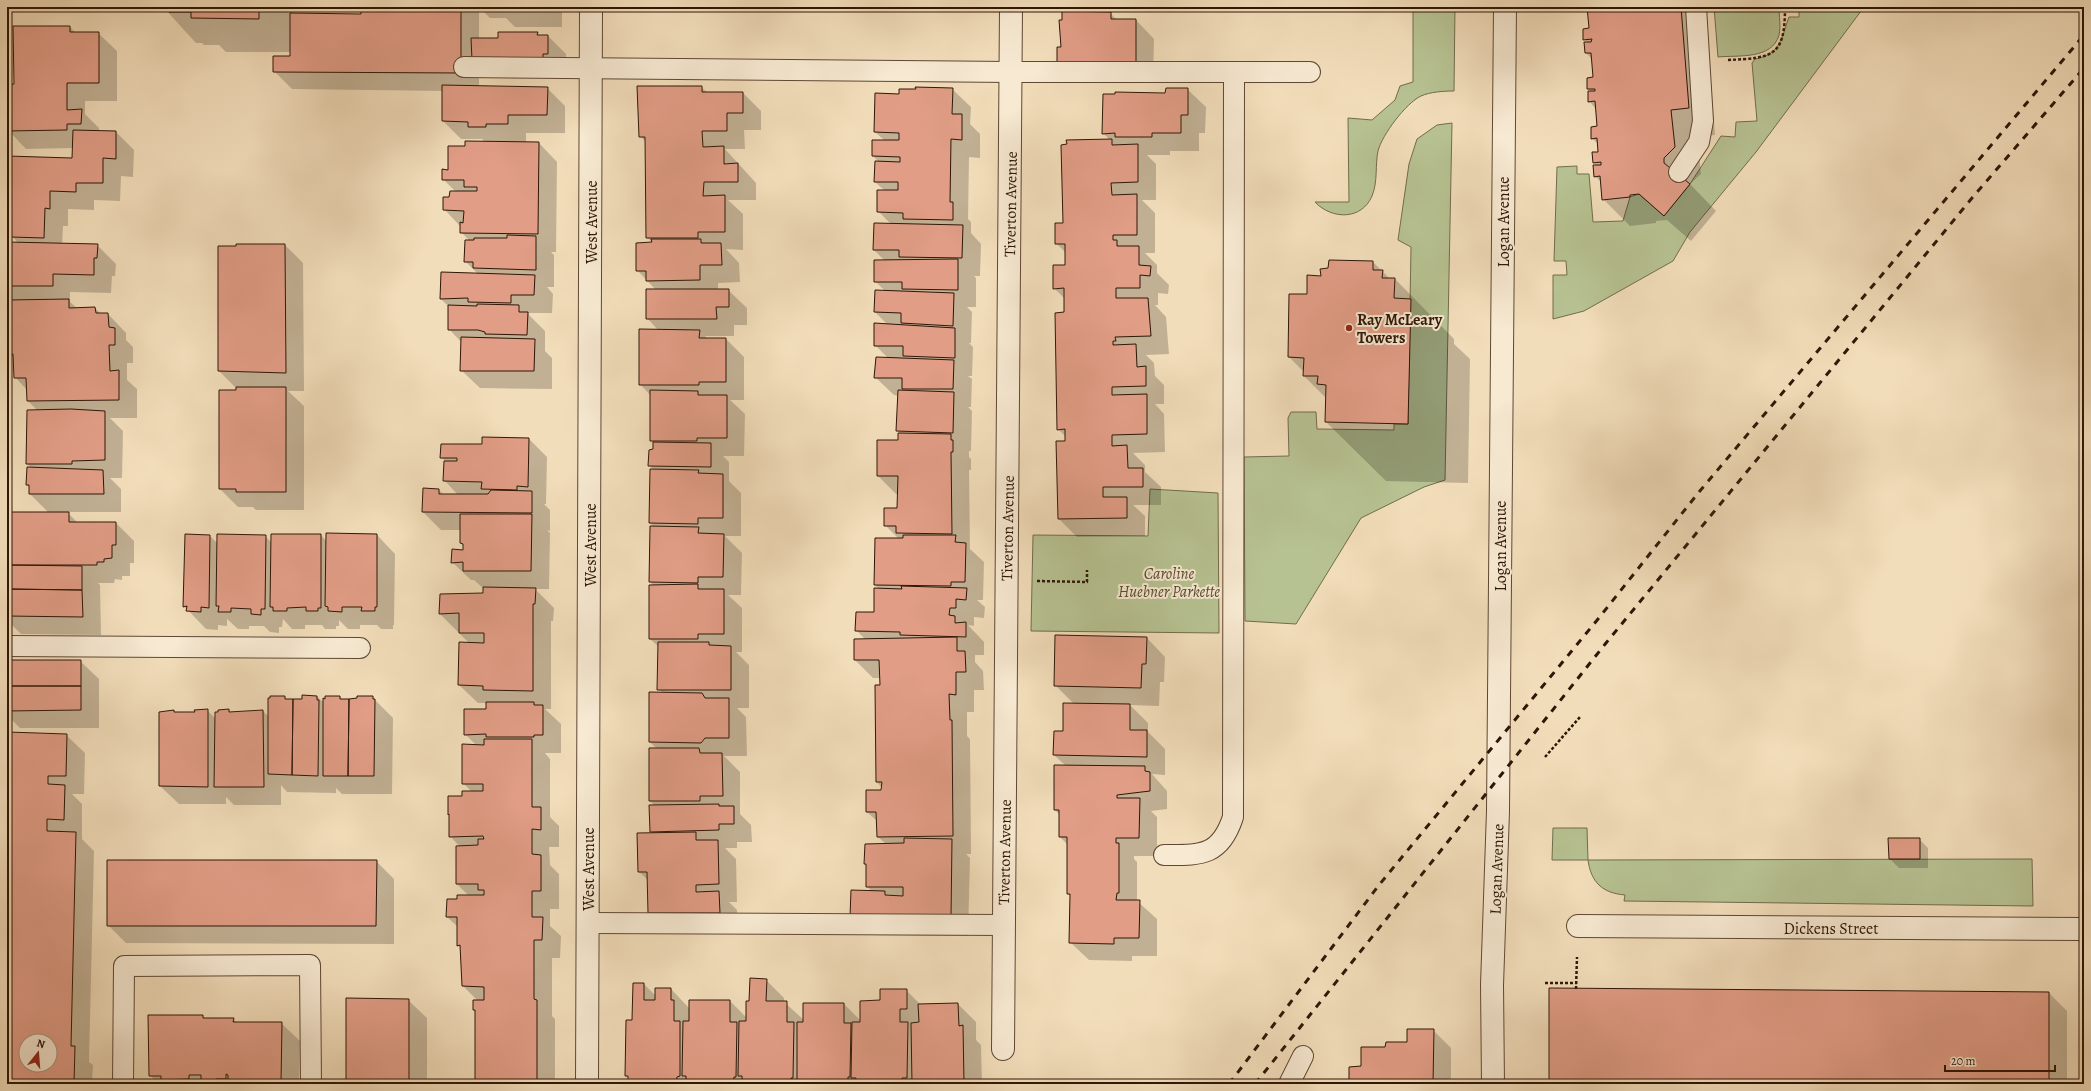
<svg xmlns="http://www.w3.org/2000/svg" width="2091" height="1091" font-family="Alegreya,serif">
  <rect width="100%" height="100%" fill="#f2ddba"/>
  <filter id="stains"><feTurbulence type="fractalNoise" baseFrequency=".005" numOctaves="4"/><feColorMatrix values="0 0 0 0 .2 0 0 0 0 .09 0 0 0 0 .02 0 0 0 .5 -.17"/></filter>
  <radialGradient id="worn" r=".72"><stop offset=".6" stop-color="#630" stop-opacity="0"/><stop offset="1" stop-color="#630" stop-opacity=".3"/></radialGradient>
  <path fill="#b7c292" stroke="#726c4c" d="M1413 7H1455L1454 91C1443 91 1430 92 1421 96 1406 103 1382 135 1378 151 1375 165 1378 182 1372 196 1362 220 1332 220 1315 202H1349L1348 118 1372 120 1395 100 1400 86 1413 82Z
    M1714 7H1779C1779 16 1781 27 1779 35 1772 60 1738 55 1718 57Z
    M1846 7H1864L1756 152 1690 232 1673 261 1584 311 1553 319V275H1567L1566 261H1554L1557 167 1577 166V174H1589L1593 222 1623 221 1630 197 1639 194 1664 216 1690 184 1721 136 1735 137 1736 122 1757 121 1752 63 1755 59C1781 54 1781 39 1789 17H1799V10L1846 9Z
    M1452 123 1445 480 1424 487 1361 518 1296 624 1245 621 1244 457 1289 456 1288 418 1291 412H1316L1317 429 1394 430V424H1408L1411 247 1398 240 1409 164 1417 139 1437 125Z
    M1150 489 1218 493 1219 633 1031 631 1033 535 1148 536Z
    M1553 828H1587L1588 860 2032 859 2033 906 1624 901 1625 895C1602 893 1591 882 1588 860H1552Z"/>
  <path fill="#0003" fill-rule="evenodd" d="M163 7H293V14L362 15V7H562V27H515L506 18H490L479 7V39H499L537 33 540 36H548L566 54V72L561 77H491L479 65V87L547 88 565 106V133H526V143H539L557 162 556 252H551L554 255V287H547L553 294 552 313H529V315L545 331V351L552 358V389L480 388 461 370 462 343 449 329V307L441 299 478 274 465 261 470 241 461 232V227L444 209 456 192 443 179 466 147 485 142 482 139H461L443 121V91L292 89 274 71 291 57V52H226L219 45H204L202 43H196Z
    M1585 7H1705L1715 135 1697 136 1701 174 1690 184 1716 211 1691 241 1667 220 1656 221V223L1630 226 1603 199 1602 183 1595 176 1597 166 1594 162 1599 153V145L1592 138 1598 127 1596 109 1589 101 1592 92 1588 89V79L1594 78 1593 60 1586 53 1588 43 1584 39 1590 29 1589 10Z
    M1110 13 1117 20H1136L1154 39 1153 80 1127 79V83L1077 82 1058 64 1062 48 1060 21Z
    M14 27H70L76 33H98L117 51V101H85V114L99 128V132H116L134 150 133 177 121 176 120 201 94 200V210L68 209V226H63L62 245H97L116 264 115 276H112L111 293 70 292V302L78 309 95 308 101 314H108L126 333V340L133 347V363H127V380L137 389V418H110L123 431 122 478H110L121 489V512H67L78 523H116L134 541V563H130V576H122V580L115 579 114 583H98L100 585 101 635 21 634 7 620V513H49L30 494V487L27 485 31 468 27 464 38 411 28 401 27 390 15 377 14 358 10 354V345L7 342V301H14L7 294V243L19 244 12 236V222L7 216V157L73 159V148L26 149 8 130 15 85Z
    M701 87 708 93H743L761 111V130H744L745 149H725L756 183V200H728L743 214V250L726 249 739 263 740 282 718 283V290H728L747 308V325H734V336H705L707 339H726L744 357V400H730L745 414 744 456H723L729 462V481L741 493V536H725L742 553 741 595H728L742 608V652H736L749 665V708H737L746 717 747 756H724L740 772V814L751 825 752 842H737V848H725L736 859 737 902H729L737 910 738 931H667L649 913 648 880 639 872 654 834 651 831 655 806 650 801 657 749 650 742 663 693 658 689 659 647 650 639 654 586 650 582 654 527 650 523 654 470 649 465 654 450V444L651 440V396L640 384 659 331 647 318 656 290 637 270 653 243 648 238 647 143 640 136Z
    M952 89 971 107 970 124 980 134V158L969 157 968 219 971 222V233L981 244 980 276H974L976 278V307H967L972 312 971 343H969L973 347 972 376H968L972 379 971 407H968L972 411 971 451H969V457L971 459V470H969L970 549 984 562 983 600H977L985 607 984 618 974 617V626L968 625 984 642V655H975V662L983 671 984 690H974V712H967V736L970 739 971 854H966L970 858 968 936 870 935 851 917 872 892 867 886 886 844 878 837V822L867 812 882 791V788L877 782 876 686H881V678H873L855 660 866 640 856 630 875 613 880 590 875 585 899 539 885 525 898 509 899 494H896L878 476 899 442 901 434 898 431 899 396 894 395 875 377 888 358 875 345 888 325 875 312 885 291 875 281 885 261 874 250 891 224 878 211 885 191 875 182 879 162 873 156 885 141 875 132 900 95Z
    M1187 89 1206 107 1205 133H1199V151H1170V155H1147L1156 164V200H1142L1155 213V253H1145L1157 265V273L1169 285 1168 294 1158 293V305H1155L1166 317 1169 354 1146 355 1154 363 1155 376 1164 385V404H1155L1164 414 1165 452 1133 453 1145 465V472L1161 487V505H1133L1145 516V536L1077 537 1059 519 1066 442V437L1058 429 1065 299 1054 288 1066 266V253L1056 243 1064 224 1110 140 1103 133 1166 94Z
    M285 245 303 263 304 391H288L304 406V510H256L253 507H238L220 489 237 389 219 371Z
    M1330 261 1373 262 1390 279H1395L1454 339V344L1470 359 1468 483 1386 481 1326 422 1327 399 1304 376V372L1289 357 1308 295 1329 269Z
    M483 438 529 439 547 457 546 504H544L550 510V531L547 530 550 533 549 589H535L554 608 553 621H551V709H545L561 724V753H545L550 759V817L559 826V847H549L550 865 559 874V909H550V926L561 936 560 958H552V1016L555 1019V1084H476V1012L474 1010 478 1001 463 986 461 948 458 945V927L447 917 458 900 469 896 457 884 460 847 450 836 463 797 472 792 463 783 476 745 465 734 487 710V703H478L459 685 470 644 440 614 484 594V589L474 580H471L452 562 464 551V546L461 543V530H441L423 512 439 490 444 495H458L444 480 446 462 441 457 483 445Z
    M321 535 327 542 377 535 395 554 394 625H393V629H381L377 625H360V629H348L339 620V626H336V629H325L322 625H305V629H292L283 619 282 627H279V633L270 632 264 626H249V629H238L227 619V626L218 625V630L206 629 184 606 210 536 218 544 265 536 272 543Z
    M1147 638 1165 657 1164 682H1160L1159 706 1130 705 1148 723V732L1165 749V775L1152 774 1167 791V809L1151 811 1157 817V856H1134V859L1137 862V901L1157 919V956H1132V961L1089 960 1070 942 1071 897 1068 893V845L1060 837V815L1055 810 1066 766 1054 755 1074 704 1055 685Z
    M7 661H80L99 679V728H20L7 715Z
    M303 696H317L324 703 340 697 342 700 372 697 393 718 392 794H342L336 788V793L287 792 281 785V805H234L226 797V804H179L160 786V713L174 712 176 713H196L207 710 216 719 229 710 231 713 263 711 269 717 284 697 288 700H303Z
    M7 733 66 735 85 753 84 794H72L82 804V839L94 851 89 1062 93 1065 92 1084H10V1040L7 1037V894L10 846 7 843ZM26 1041H50V1065H26Z
    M1919 839 1928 848V868H1899L1890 859Z
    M376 861 394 879V944L126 943 108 925Z
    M766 980 784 998V1002L804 1020 844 1004 861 1021 881 1001 906 990 921 1005 958 1004 976 1022V1040L981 1045 982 1084H629V1078L626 1075 633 1021 644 984 656 996 671 989 690 1009 730 1001 747 1018 750 1002Z
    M2049 993 2067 1011V1084H1549Z
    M408 1000 427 1018V1084H347Z
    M203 1016 205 1019H233L238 1023H281L300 1041 299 1084H158L150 1075Z
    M1433 1030 1451 1048V1084H1351L1362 1067 1386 1048 1408 1043Z"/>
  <path fill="#e19d86" stroke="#2e1607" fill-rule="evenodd" d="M162 7H259V19L191 18V12H169V9L162 10Z
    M361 7H461V73L273 72V56H290V13L361 14Z
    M495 7H544V9H495Z
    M1587 7H1681L1689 108 1671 110 1675 147 1664 158V163L1690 184 1664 216 1639 194 1630 195V197L1602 200 1600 176 1594 177 1593 165H1601V162L1593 163 1592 152H1598L1597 138 1591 139V127L1597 126 1595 101 1588 102V91H1595V89H1587V78L1593 77 1591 53H1585L1584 42H1591L1592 39 1583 40V29L1589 28Z
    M1062 11 1111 12V19H1136V62H1109V65L1057 64V47H1061L1059 20H1062Z
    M13 26H70V32H99V83H67V110L82 109 81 124H67V130L7 131V85L14 84Z
    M498 32H538L537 35H548V54H543V59L472 60 471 38H498Z
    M442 85 548 87 547 115H508V124H486V127H468V122L442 121Z
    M637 86H702V92H743V113H727V131H702L703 147 724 146V164L738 163V182H704L703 196 725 195V232H698V238H646L645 137H639Z
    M915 87 953 88 952 114H962V140L951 139 950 202H953V220L903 219V213L877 212V190H898V182H874L875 161 900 162V157L872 156V140H899V133L874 132 875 93 899 94V89H916Z
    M1166 88H1188V115H1181V133H1152V137H1115V133L1102 134 1103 94H1115V92L1165 93Z
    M73 130 116 131V159L103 158V183H76V192L50 191V209L45 208 44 238 11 237V206H7V156L72 158Z
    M1112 139V145L1138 144V182L1111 183 1112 195 1137 194V235H1113V240H1117V246H1139V265L1151 266 1150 276 1140 275V288H1116V298H1148L1151 336 1115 337 1116 341H1113V345L1136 344 1137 367 1146 366V386L1112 387V395L1147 394V434L1112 435V446L1127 445 1128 468H1143V487H1103V497H1127V518L1058 519 1056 441H1065V429L1057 430 1055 313 1064 312V288L1053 289V265H1065V244H1055V223H1063L1061 145 1067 144 1066 140Z
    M465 141 539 142 538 234 460 233V222L463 223 464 211 443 210V197H449L450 191H477V187H464V180H442V169L448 170V146H465Z
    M874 223 963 225 962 258 899 257V250H873Z
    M507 235 536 236V270L473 268V262H464L465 240H474V238H507Z
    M651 239H701V243H721L722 265H700V280L646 281V271H636V243L652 242Z
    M7 242 98 244 97 258H94V275L53 274V286H7Z
    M236 244H285L286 373 218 371V246H236Z
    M958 259V290L902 289V282H874V260Z
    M1329 260 1373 261V270H1383L1382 278H1395L1394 298 1411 299 1408 424 1325 422 1326 385 1317 384 1318 376H1303L1304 358 1288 357 1289 294H1307V275L1321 276 1320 269 1328 268Z
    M441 272 535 275 534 295H511V303L468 302V298L440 299Z
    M646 289H729V307H716L717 319H646Z
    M875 290 954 293 953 326 901 323V313L874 312Z
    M69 299V308L95 307 96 313H108L109 327 115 328V345H109L110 371 119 370V400L27 401 26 378H14L13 354H9V335H7V300Z
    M477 304 519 305V312H528L527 335 485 334V332L478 330H448V305L477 306Z
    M874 323 955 328V358L903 356V346H874Z
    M639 329 700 330 699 338H726V382H699V385H639Z
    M461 337 535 339 534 371H460Z
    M876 357 954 360 953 389H902V378H874Z
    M236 387H286V492H236V489H219V390H236Z
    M650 390 698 391V395H727V438H697V441H650Z
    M898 390 954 392 953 433 896 431Z
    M71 409 105 411V460L72 461V464H26L27 410Z
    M898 433 951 434V440H953V452H951L952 534 896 533V526H884V508H897L898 476H877V440H898Z
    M482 437 529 438 528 487 517 486V490L481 489 482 482 443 481 444 461H457V458H440L441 444H482Z
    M653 442 711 443V467L648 466 649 450 653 449Z
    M27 467 103 470 104 494H29V485H26Z
    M650 469 699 470 698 473 723 474V518H698V524L649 523Z
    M423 488 439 489V494H488L491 490 532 491V513L422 512Z
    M7 512H69V522H116V545H112V558L104 559V562H97V565H7Z
    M460 514H532L531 571H463V562L451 563 452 549 463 550V544L460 543Z
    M650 526 699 527 698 533 724 534 723 577H698V583L649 582Z
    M326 533 377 534V607H375V611H361L362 607H342V612L328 611V607L325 606Z
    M185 534 210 535 209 608 201 607V612L186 611 187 606 183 607Z
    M217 534 266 535 265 609H261V615L251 614V609L231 608V612H218L219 606H216Z
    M271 534H321V608H318V611H306V607L287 608V611H273V607H270Z
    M903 535H956L955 542 966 543 965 582H951V586L874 585 875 538H903Z
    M7 565 82 566V590L7 589Z
    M698 584V589H724V634H698V639H649V585Z
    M901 586 967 588 966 600 956 599V608H950L949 615 955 616V623L966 622V637L900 635V632L855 631 856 612H874V588L902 589Z
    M483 587 536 588 535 604H533V691L483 690V686L458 685 459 642 484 643V633H459V613L439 614 440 594 483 593Z
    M7 589 82 590 83 617 7 616Z
    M1055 635 1147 637 1146 664H1142L1141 688 1054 686Z
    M957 637V651H965L966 672H956V695L949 694 950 720H952L953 836 877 837 876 812H866V790H881L882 782H876L875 685H880L879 660H854V639Z
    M658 642H709V645L731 646V690H657Z
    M7 660H81V686H7Z
    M7 686H81V710L7 711Z
    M649 692 702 693 705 698H729V738H705L701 743 649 742Z
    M302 695 317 696V700H319L318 776 292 775 293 699H302Z
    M270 696H285V699H293L292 775 268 774V698H270Z
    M325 696H340V699H349L348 776H323V698L325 699Z
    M357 696H373V699H375L374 776H348L349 699 357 698Z
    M486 702H534V705H543V735H534V737H486V734L464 735V709H486Z
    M1063 703 1130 704V730H1147V757L1053 755 1054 731H1063Z
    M208 709V787L159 786V712L174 710V712H195L194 710Z
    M229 709V712L263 710 264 787H214L215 712H218V710Z
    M7 732 67 734 66 776H48V784L65 785 64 820 47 819V831L76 832 71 1046H75L74 1084H9L10 1065H8L9 1036H7V893L9 834H7ZM26 1041H50V1065H26Z
    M484 739H532V807H541V830L532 829V854L541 855V891H532V917H543L542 940H534V999L537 1000V1084H475V1010H473V1000H484V987L462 986 460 945 457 946V917H446L447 899H457V895H484V890H478V884H456V846L478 845V839H484L483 836 449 837V814L448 815V796H462V791H483V784H462V744L484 745Z
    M649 748H699L700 753H722L723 796H700V801H649Z
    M1054 765 1145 766V771L1150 772V791L1117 795V798H1140L1139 838H1116V843H1119V893H1117L1116 900H1140L1139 938H1114V944L1069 943 1070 894H1067V837H1059V810H1054Z
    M719 804V806H734V824H719V830L650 832 649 805Z
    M696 832V840H718L719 884 696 885V892L719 891 720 913H648L647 872H638L637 833Z
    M904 838 952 839 951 918 850 917 851 890 885 891V895L903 896V887H866V864H864L865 844 904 843Z
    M1888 838H1920V859H1889Z
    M107 860H377L376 926H107Z
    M750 978 767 979 766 1001H787V1022H794L793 1078H791V1084H742V1076H738L739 1021H746V1001H749Z
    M633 983H644V1000H655V988H671V1000H674V1021H680V1076L677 1077 676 1084H628V1076H625L626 1020H632Z
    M1549 988 2049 992V1084H1549Z
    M880 989H907V1009H900V1022H908L907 1078H902V1084H856V1078H851L852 1022H860V1001L880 1000Z
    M346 998 409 999V1084H346Z
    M689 1000H730V1022H737L736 1077H734L733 1084H686V1076H682L683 1021H689Z
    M803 1003H844V1023H851L850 1077H848V1084H797V1022H803Z
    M958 1003 959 1026 963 1025 964 1084H912L911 1023 919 1022 918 1004Z
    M148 1015H203V1018H234L233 1022H282L281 1083 241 1084 242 1082H228V1075L226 1074V1079H216V1082H201V1075H189V1079L161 1080V1076H149Z
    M1407 1029H1434L1433 1084H1349V1067L1361 1066V1047H1385L1386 1042H1407Z"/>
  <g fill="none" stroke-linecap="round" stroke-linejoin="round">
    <g stroke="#5f4834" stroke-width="22">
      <path id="service" d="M464 67 1011 72H1310
        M1679 172 1699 142 1703 121 1696 7
        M7 646 360 648
        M1164 855C1200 855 1220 857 1233 817L1234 73
        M588 923 1003 925
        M123 1084 124 966 310 965 311 1084
        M1289 1084 1303 1056"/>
    </g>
    <g stroke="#5f4834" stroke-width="24">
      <path id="minor" d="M1578 926 2084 929
        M1003 1049 1011 7
        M587 1084 591 7
        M1493 1084 1492 985 1498 811 1505 7"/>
    </g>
    <path stroke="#2e1607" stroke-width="2.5" stroke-dasharray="3 2" stroke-linecap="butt" d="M1728 60C1774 58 1785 56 1785 7
      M1037 581 1087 582V570
      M1545 757 1580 717
      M1545 983H1577
      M1576 989 1577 957"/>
    <use href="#service" stroke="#f7e9d2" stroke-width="20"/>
    <use href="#minor" stroke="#f7e9d2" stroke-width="22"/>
    <path stroke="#2e1607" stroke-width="3" stroke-dasharray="7 7" stroke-linecap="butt" d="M1229 1084 1379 885 1598 619 1699 492 2084 35
      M1255 1084 1606 643 1972 198 2084 68"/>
  </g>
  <circle fill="#8f2418" stroke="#f7e9d2" stroke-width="1.5" cx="1349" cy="328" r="4"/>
  <g text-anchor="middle" stroke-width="4" stroke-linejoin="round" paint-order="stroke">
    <g font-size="16" fill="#2e1607" stroke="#f7e9d2">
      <text transform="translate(1010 204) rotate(-89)" y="6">Tiverton Avenue</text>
      <text transform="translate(591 222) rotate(-90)" y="6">West Avenue</text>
      <text transform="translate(1503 222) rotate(-90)" y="6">Logan Avenue</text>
      <text transform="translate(1007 528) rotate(-89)" y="6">Tiverton Avenue</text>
      <text transform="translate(590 545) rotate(-90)" y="6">West Avenue</text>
      <text transform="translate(1500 546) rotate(-90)" y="6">Logan Avenue</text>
      <text transform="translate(1004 852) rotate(-89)" y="6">Tiverton Avenue</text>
      <text transform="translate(588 869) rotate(-90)" y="6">West Avenue</text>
      <text transform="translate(1496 869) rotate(-88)" y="6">Logan Avenue</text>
      <text x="1831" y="934">Dickens Street</text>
    </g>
    <g font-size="16" font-weight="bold" fill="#2e1607" stroke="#f7e9d2" text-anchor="start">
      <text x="1357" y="325">Ray McLeary<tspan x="1357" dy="18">Towers</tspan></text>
    </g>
    <g font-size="16" font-style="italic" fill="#574a31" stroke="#f7e9d2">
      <text x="1169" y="579">Caroline<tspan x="1169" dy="18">Huebner Parkette</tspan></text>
    </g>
  </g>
  <rect width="2091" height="1091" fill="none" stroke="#f2ddba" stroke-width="24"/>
  <rect x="8" y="8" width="2075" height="1075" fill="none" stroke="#2e1607" stroke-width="2"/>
  <rect x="12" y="12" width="2067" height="1067" fill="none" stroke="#2e1607"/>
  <g transform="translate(38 1053) rotate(17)"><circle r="19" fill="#f7e9d2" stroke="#a79581"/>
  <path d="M0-3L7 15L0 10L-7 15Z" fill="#8f2418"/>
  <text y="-6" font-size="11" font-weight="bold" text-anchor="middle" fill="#2e1607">N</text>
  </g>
  <path d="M1945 1065v6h110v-6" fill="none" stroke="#2e1607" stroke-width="2"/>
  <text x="1951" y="1065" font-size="12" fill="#2e1607" stroke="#f7e9d2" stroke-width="3" paint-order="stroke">20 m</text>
  <rect width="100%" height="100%" filter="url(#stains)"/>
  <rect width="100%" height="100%" fill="url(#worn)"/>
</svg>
